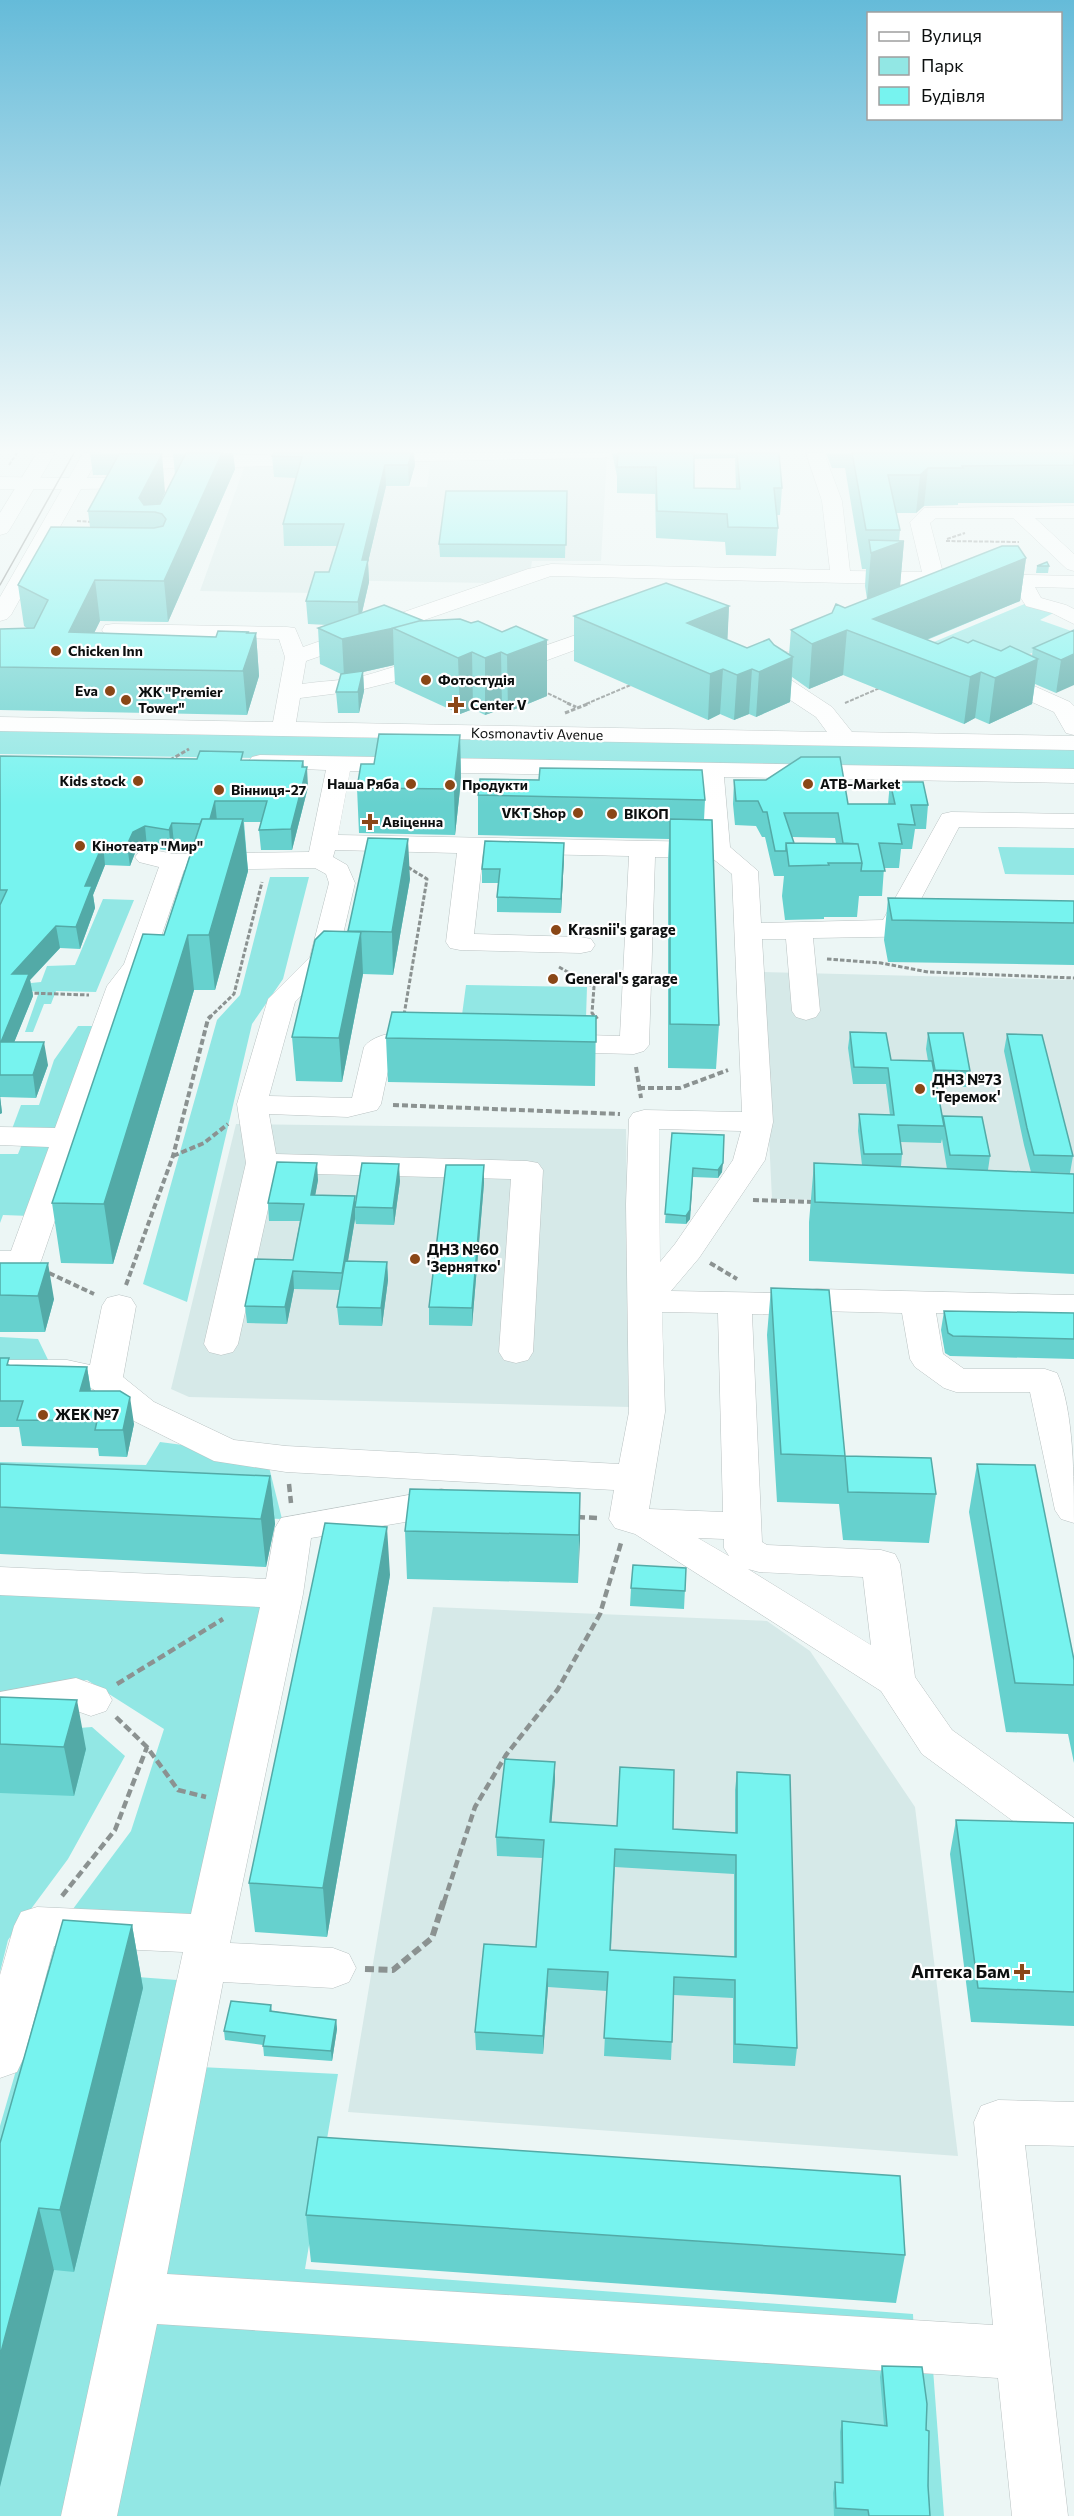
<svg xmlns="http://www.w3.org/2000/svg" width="1074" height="2516" font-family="Commissioner,sans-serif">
  <rect width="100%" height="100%" fill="#ecf6f5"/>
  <path fill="#d6e9e8" d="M607 455 601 561H532L531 568 489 583 319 580 314 593 200 591 245 465 325 463 320 485 427 487 431 458Z
    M761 972 1074 980V1205L772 1199Z
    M236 1124 626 1129 630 1407 189 1397 171 1389Z
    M433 1607 767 1621 810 1651 915 1807 958 2156 348 2112Z"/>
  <path fill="#92e7e4" d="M1027 603 1057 611 1040 620 1074 632V635L990 671 867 670Z
    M0 730 385 738 381 760 0 754Z
    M409 736 1074 750V772L405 760Z
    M998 847 1074 848V875L1005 874Z
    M270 877H309L283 979 252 1024 187 1302 143 1284 217 1020 240 995Z
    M103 899 134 900 96 992 56 991 51 1004H44L33 1032H25L39 992 30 991 31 983 41 982 47 966 75 965Z
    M466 985 587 987 586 1018 462 1015Z
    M78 1026H97L59 1129H12L21 1105H39L54 1060Z
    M22 1144 49 1145 53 1153 30 1216 3 1215 0 1223V1154H18Z
    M0 1337 38 1339 51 1366 0 1365Z
    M160 1442 198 1447 269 1467 282 1519 0 1508V1462L146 1465Z
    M0 1595 269 1605 197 1921 67 1917 131 1831 164 1729 87 1680 0 1697Z
    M92 1727 125 1756 68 1859 8 1940 0 1972V1734Z
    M45 1970 177 1980 61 2516H0V2126Z
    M200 2067 338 2074 305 2269 913 2314 914 2336 163 2290Z
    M151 2313 933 2369 944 2516H104Z"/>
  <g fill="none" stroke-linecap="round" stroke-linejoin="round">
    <g stroke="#b9c2c2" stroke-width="1">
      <path id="minor" d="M83 453H101L87 478H124L134 460 141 458 316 453 322 455 325 459 322 463 316 465 148 469 138 488 81 489 11 615 7 619 0 621V597L62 489H0V477L69 478Z
        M364 453H610L607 457 601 458 370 462 364 461 361 457Z
        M806 453H824L842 501 850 571 922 572 910 522 924 508 1074 506V518H1035L1074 554V571L1067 569 1013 518H936L930 523 943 573 1074 576V588L1035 587 1041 598 1066 605 1074 609V624L1052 613 1026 606 1014 587 551 576 306 661 302 684C321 681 340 681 359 677 386 671 418 655 446 662L449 667 446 672 420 675 356 691 300 698 296 722 827 732 816 717 772 688 763 675C767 660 777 649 793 653L796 658 785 675 788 678 832 707 852 732 1074 736V750L0 731V717L273 722 285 657 279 639 105 635 102 630 105 625 113 624 287 627 295 628 303 647 528 569 551 564 830 570 822 501Z
        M616 621 624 622 627 627 624 632 512 673 504 675 496 673 493 668 496 663Z
        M1074 636V651L1016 678 1070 702 1074 706V735L1066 733 1054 712 990 683 987 678 990 673Z
        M260 755 1074 769V783L724 777 730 847 758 871 761 923 883 920 942 814 951 812 1074 814V828L959 827 910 920 941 922 944 928 941 934 931 936 813 938 820 1011 816 1017 806 1020 796 1017 792 1011 786 939H762L773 1122 765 1160 699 1258 671 1291 782 1293 817 1289 1074 1295V1317L936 1313 943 1354 964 1369H1045L1057 1373C1074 1410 1074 1480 1074 1523L1061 1519 1055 1510 1030 1392H956L944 1388 915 1367 910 1359 902 1313 817 1311 782 1315 752 1314 762 1542 767 1545 881 1550 895 1554 900 1564 915 1677 952 1730 1074 1818V1855L1047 1846 922 1754 881 1691 635 1534 615 1528 609 1519 614 1490 286 1472 214 1461 128 1418 93 1389 67 1382H0V1360H67L90 1365 102 1306 107 1298 119 1295 131 1298 136 1306 123 1377 154 1402 234 1440 286 1446 619 1464 629 1412 626 1204 629 1119 633 1113 644 1110 742 1112 732 874 712 858 655 857 649 1045 644 1051 634 1054 552 1052 542 1049 537 1043 542 1037 552 1034 620 1036 629 856 483 853 474 934 581 937 591 939 595 945 591 951 581 953 460 950 450 948 446 942 457 853 335 850 333 857 347 865 355 883 337 960 295 1002 269 1096 352 1098 364 1047C377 1029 421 1029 441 1034L446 1040 441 1046C425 1050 408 1047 392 1052L381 1104 377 1110 348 1117 269 1114 276 1154 527 1161 538 1163 543 1170 533 1352 528 1360 516 1363 504 1360 499 1352 511 1179 276 1173 238 1344 233 1352 221 1355 209 1352 204 1344 246 1163 237 1104 268 999 310 957 329 883 326 874 315 868 184 870 151 966 135 987 41 1261 36 1268 24 1271H0V1251H11L49 1147 0 1145V1127L55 1128 107 986 124 964 159 867 139 862 135 857 139 852 148 849 174 854 309 852 326 770 252 767 248 762 252 757ZM350 771 700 777 705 842 338 835ZM659 1129 741 1131 733 1160 675 1244 660 1262ZM662 1312 718 1313 723 1512 649 1509 665 1412ZM698 1538 724 1539V1548L729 1556ZM748 1569 759 1572 863 1577 871 1645Z
        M442 1489 464 1494 470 1503 464 1512 311 1538 303 1594 230 1943 333 1948 349 1954 356 1968 349 1982 333 1988 223 1982 167 2274 993 2325 974 2122 981 2106 998 2100 1074 2102V2146L1025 2145 1068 2516H1012L998 2378 157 2324 117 2516H61L183 1952 54 1946 24 2057 17 2072 0 2078V1975L14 1926 21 1912 37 1907 191 1914 260 1607 0 1595V1567L266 1579 275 1528 281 1518Z
        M76 1678 106 1689 112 1700 106 1711 91 1716 74 1710 0 1724V1692Z"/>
    </g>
    <g stroke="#b9c2c2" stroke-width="1">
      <path id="major" d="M37 453H55L10 529 7 533 0 535V513Z"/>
    </g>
    <path stroke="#8b9291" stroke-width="2" stroke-dasharray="4 1.5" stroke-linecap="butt" d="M9 465 17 453
      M77 521 93 522
      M947 539 965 533
      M946 541 1019 542
      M543 691 570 704
      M845 703 882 687
      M586 704 633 684"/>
    <path stroke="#8b9291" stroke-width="3" stroke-dasharray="4.5 2" stroke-linecap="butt" d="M567 703 576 707
      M565 713 590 703
      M170 760 189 749
      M827 959 881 963 928 972 1074 978
      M559 967 594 987 592 1013 596 1018
      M28 993 89 995
      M404 1015 427 879 406 866
      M209 1018 234 994 262 882"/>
    <path stroke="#8b9291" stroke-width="4" stroke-dasharray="6 3" stroke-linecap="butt" d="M595 1016 597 1019
      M636 1067 641 1098
      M639 1088H680L728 1070
      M393 1105 620 1114
      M173 1156 204 1143 228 1124
      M753 1200 814 1202
      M710 1263 737 1279
      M49 1273 94 1294
      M126 1285 173 1156 208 1019 211 1016"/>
    <path stroke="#8b9291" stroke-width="4.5" stroke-dasharray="8 4" stroke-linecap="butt" d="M289 1484 291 1503
      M577 1517 597 1518
      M117 1684 223 1619
      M116 1717 147 1747 178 1790 206 1797
      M62 1896 115 1830 147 1747
      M444 1902 475 1807 506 1755 558 1689 600 1614 621 1543"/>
    <path stroke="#8b9291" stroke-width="6" stroke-dasharray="9 4.5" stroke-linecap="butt" d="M365 1969 393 1970 432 1938 444 1900"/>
    <use href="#minor" fill="#fff" fill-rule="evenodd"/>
    <use href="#major" fill="#fff" fill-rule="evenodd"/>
    <path stroke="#808786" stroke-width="1.5" d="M0 585 74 453"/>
  </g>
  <path fill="#66d1ce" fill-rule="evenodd" d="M90 453H136L135 454 165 492 160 504 175 475 173 453H242L233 454 235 469 168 622 100 621 94 633 216 637 256 633 259 676 247 715 0 710V629H28L24 626 18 585 90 527 88 511 107 475H93Z
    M274 453 415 465 409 486H386L368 562 369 582 362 613 424 621 471 623 478 621 547 696 508 712 502 709 485 715 473 709 460 714 395 684 394 665 363 672 364 691 359 713H338L336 692 341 674 320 664 318 628 327 625 308 624 306 601 329 572 337 546H284L283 524 296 478 274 477 272 456Z
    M612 453H779L782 488 780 515H777L778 528 776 556 726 555 725 542 656 538 655 494 617 493V476ZM735 458 736 489 694 488V459Z
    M826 453H1074V503H958V505L924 506 916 513H896L900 530 899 541H904L900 586 867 599 865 586 866 569H862L845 468H832Z
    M567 491 565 558 440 557 439 544Z
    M1026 558 1020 601 927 640 938 644 968 643 1001 651 1032 656 1033 648 1074 630 1056 693 1035 684 1032 704 989 724 975 718 964 724 843 675 809 689 792 677 790 702 756 717 749 714 734 720 720 714 708 720 574 661V616L729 606 727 640 747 648 789 655 791 630 845 608Z
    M1037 566H1049L1048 573H1036Z
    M460 735 461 780 455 835 359 833 357 788 374 764Z
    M0 756 303 761 308 787 292 850H261L259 830 261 822H244L248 871 215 990H194L113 1264 61 1263 52 1203 164 935 193 845 174 844 171 851 147 847 135 853 130 866 105 865 93 895 95 908 80 949 60 948 30 980 33 996 14 1042 48 1065 36 1098 0 1097 2 1113 0 1114Z
    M734 780 848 804H888L890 782 928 805 926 829H915L912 849H901L899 868H884L882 896H859L857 917H824V919L785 920 782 896 784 876H774L765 837H762L756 826 735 825 733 804ZM792 837 835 838 836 843H794Z
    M478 795 705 800 704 820 719 1025 716 1069 668 1068V859L669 839 478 835Z
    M564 857 561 913 497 912V897L498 883H482V869Z
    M410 879 393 975 363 974 342 1082 296 1081 292 1037 348 931Z
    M888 898 1074 901V965L888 962 884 940Z
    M596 1016 595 1086 388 1082 386 1038Z
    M850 1032 891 1060 928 1061 926 1049 928 1033 970 1071 968 1087 937 1086 943 1119V1116L990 1156 988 1170 1074 1174V1274L809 1261V1222L814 1163 862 1165 858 1131 859 1114 890 1115 886 1084H853L848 1048ZM942 1139 947 1169 901 1166 902 1154 900 1142 941 1143Z
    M1007 1034 1073 1156 1070 1173 1031 1172 1024 1145 1004 1051Z
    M672 1133 722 1172 718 1178 693 1177 690 1219 686 1224 665 1223Z
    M318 1180 315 1195 355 1196V1201L400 1181 394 1225 356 1224 355 1219 348 1261 387 1262 388 1280 382 1326 339 1325 337 1307 340 1290 294 1289 287 1324 247 1323 245 1306 293 1260 300 1221H269L268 1203Z
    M484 1183 472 1326 429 1325V1307Z
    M0 1263 54 1299 45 1332H0Z
    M771 1288 845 1456 936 1494 929 1543 843 1540 839 1504 777 1502 767 1335Z
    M944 1311 1074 1313V1359L950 1356 945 1353 941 1330Z
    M0 1358 10 1365 87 1367 91 1391 134 1424 127 1457 99 1456 98 1448 22 1446 19 1427H0Z
    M0 1464 270 1476 275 1524 266 1567 0 1554Z
    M977 1464 1074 1660V1763L1068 1734 1006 1732 969 1512Z
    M580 1493 578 1583 407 1579 405 1531Z
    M686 1568 684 1609 630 1606 631 1588Z
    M390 1575 327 1937 255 1932 249 1883Z
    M0 1697 86 1749 74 1796 0 1793Z
    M737 1772 797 2048 795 2066 733 2063V1998L674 1995 671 2060 604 2056 607 1991 548 1987 543 2054 476 2050 475 2032 536 1947 543 1858 497 1856 496 1837 555 1780 551 1823 735 1833V1790ZM615 1867 734 1874V1957L611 1950Z
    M956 1820 1074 1823V2026L971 2022 950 1854Z
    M132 1925 143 1988 74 2272 54 2270 0 2143Z
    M271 2005 272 2011 336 2020 337 2029 332 2061 264 2056 263 2045 225 2040 224 2031Z
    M306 2215 905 2255 896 2303 311 2262Z
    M882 2366 926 2430 930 2516H834L833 2493 835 2482 841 2483 840 2432 842 2421 884 2425 880 2377Z"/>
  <path fill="#53aaa7" d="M120 453H136L123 476Z
    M222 453H233L235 469 168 622 164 581Z
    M412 453H414L415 465 409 486 408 465Z
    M162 454 165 492 155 514V512H140L139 498Z
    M385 465 386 486 368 562 369 582 359 625 358 602 362 560Z
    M928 468 924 506 916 513 920 475Z
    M904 541 900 586 867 599 871 553Z
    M1026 558 1020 601 901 650 873 619Z
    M95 580 100 621 77 668 69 632Z
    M729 606 727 650 687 623Z
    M393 628 394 665 363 672 364 691 359 713 358 692 344 676 342 639Z
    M847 630 843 675 809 689 812 644Z
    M248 632 250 652 256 633 259 676 247 715 243 671Z
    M547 640V696L508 712 507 655Z
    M472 652 473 709 460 714 458 658Z
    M501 652 502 709 485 715V658Z
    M1074 654V685L1056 693 1061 660Z
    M793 657 790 702 756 717 759 672Z
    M1038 659 1032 704 989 724 995 678Z
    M723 669 720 714 708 720 710 674Z
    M752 669 749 714 734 720 737 675Z
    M981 672 975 718 964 724 970 677Z
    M460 735 461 780 455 835 454 789Z
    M303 761 304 776 307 767 308 787 292 850 291 829Z
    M215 801 217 821 208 824Z
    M243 819 248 871 215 990 209 935Z
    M172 823 174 844 171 851 169 830Z
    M145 826 147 847 135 853 130 866 127 845 133 832Z
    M408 839 410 879 393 975 392 932Z
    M564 843V857L561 913V899Z
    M103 844 105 865 93 895 95 908 80 949 76 927 85 886Z
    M56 926 60 948 30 980 33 996 5 1065 1 1042 12 974Z
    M361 932 363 974 342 1082 339 1038Z
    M188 935 194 990 113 1264 104 1204Z
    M44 1042 48 1065 36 1098 33 1075Z
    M0 1095 2 1113 0 1114Z
    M317 1163 318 1180 312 1213 311 1195Z
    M723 1163 722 1172 718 1178V1170Z
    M399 1164 400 1181 394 1225 393 1208Z
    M484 1165V1183L472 1326V1308Z
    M693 1168 690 1219 686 1224V1216Z
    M355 1196V1219L343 1290 342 1273Z
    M387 1262 388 1280 382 1326 381 1308Z
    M48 1263 54 1299 45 1332 38 1296Z
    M293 1271 294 1289 287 1324 285 1307Z
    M87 1367 91 1393 80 1391Z
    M130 1397 134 1424 127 1457 123 1430Z
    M270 1476 275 1524 266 1567 261 1519Z
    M580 1493V1541L578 1583 579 1535Z
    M387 1527 390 1575 327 1937 323 1888Z
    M77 1700 86 1749 74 1796 64 1747Z
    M555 1762V1780L550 1841V1822Z
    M132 1925 143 1988 74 2272 60 2210Z
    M548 1969V1987L543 2054V2036Z
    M336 2020 337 2029 332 2061 331 2051Z
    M39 2208 54 2270 0 2487V2356Z"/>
  <path fill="#77f3ef" stroke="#53aaa7" stroke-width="1.5" fill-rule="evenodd" d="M186 453H222L164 581 95 580 69 632 216 637 218 631 248 632 247 633H256L243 671 0 667V629L34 628 48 600 18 585 51 527 154 528 163 526 166 519 162 514 155 512 88 511 119 454H162L139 498 144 505 160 504Z
    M274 453H412L408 465H385L362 560H368L358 602 306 601 315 572H329L344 524H283L302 457 272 456Z
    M618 453H694V488L740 489 737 453H779L782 488H774L778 528 728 527 727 514 657 511 656 467H617Z
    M852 453H1074V465L962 466 963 468H928L920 475H888L900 530H866Z
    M446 491H567L566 545 439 544Z
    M869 540 904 541 871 553Z
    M1002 546H1018L1026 558 873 619 938 644 953 637 968 643 973 640 1001 651 1010 646 1038 659 995 678 981 672 970 677 847 630 812 644 791 630 832 613 836 604 845 608Z
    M1047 562 1049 566H1037Z
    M666 583 729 606 687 623 747 648 769 639 774 645 793 657 759 672 752 669 737 675 723 669 710 674 574 616Z
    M384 605 424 621H419L393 628H394L342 639 318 628Z
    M460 619 471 623 478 621 502 632 516 626 547 640 507 655 501 652 485 658 472 652 458 658 393 628 419 621Z
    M1074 630V654L1061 660 1033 648Z
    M363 671 358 692H336L341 674Z
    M379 734 460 735 454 789 357 788 361 764H374Z
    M200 751 243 752 241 760 303 761 302 767H307L291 829 259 830 267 801H215L210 819H202L200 824 172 823 169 830 145 826 133 832 127 845 103 844 85 886H92L76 927 56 926 12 974H29L1 1042H44L33 1075H0V905L7 890H0V756L197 759Z
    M801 757H840L848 804H895L890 782H923L928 805H911L915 825 898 824 902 844 879 843 885 871H861L862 863 858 844 843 843 838 813H784L794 843H786V851H775L767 812H763L758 801H736L734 780H766Z
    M540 768 702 770 705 800 478 795 480 779 539 780Z
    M202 819H243L209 935H188L104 1204 52 1203 143 934 164 935Z
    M670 819 712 820 719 1025 670 1024Z
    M368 838 408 839 392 932 348 931Z
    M485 841 564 843 561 899 497 897 500 869H482Z
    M786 843 858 844 862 863H828L829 865 789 866Z
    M888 898 1074 901V923L892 920Z
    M324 931 361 932 339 1038 292 1037 315 940Z
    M392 1012 596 1016V1042L386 1038Z
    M850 1032 886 1033 891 1060 932 1061 944 1126 898 1125 902 1154H864L859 1114 894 1115 888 1068 854 1067Z
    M928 1033H963L970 1071 935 1070Z
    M1007 1034 1042 1035 1073 1156 1034 1155 1027 1128Z
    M943 1116 982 1117 990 1156 950 1155Z
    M672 1133 724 1135 723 1163 718 1170 693 1168 690 1210 686 1216 665 1214Z
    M277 1162 317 1163 311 1195 355 1196 342 1273 293 1271 285 1307 245 1306 255 1259 293 1260 304 1204 268 1203Z
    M362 1163 399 1164 393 1208 355 1207Z
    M814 1163 1074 1174V1213L815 1202Z
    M446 1165H484L472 1308 429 1307Z
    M345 1261 387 1262 381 1308 337 1307Z
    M0 1263H48L38 1296 0 1295Z
    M771 1288 829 1290 845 1456 781 1454Z
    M944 1311 1074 1313V1339L953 1336 948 1333Z
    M0 1358H9L7 1365 87 1367 80 1391H120L130 1397 123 1430H95L97 1421 17 1420 23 1401H0Z
    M845 1456 931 1458 936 1494 848 1492Z
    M0 1464 270 1476 261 1519 0 1507Z
    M977 1464 1035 1465 1074 1660V1685L1015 1683Z
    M410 1489 580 1493 579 1535 405 1531Z
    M325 1523 387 1527 323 1888 249 1883Z
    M633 1565 686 1568 685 1591 631 1588Z
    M0 1697 77 1700 64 1747 0 1744Z
    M505 1759 555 1762 550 1822 617 1826 620 1767 674 1770 673 1829 737 1833V1772L790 1775 797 2048 735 2044V1980L674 1977 672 2042 604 2038 608 1972 548 1969 543 2036 475 2032 484 1944 536 1947 544 1840 496 1837ZM615 1849 736 1855V1957L610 1950Z
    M956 1820 1074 1823V1992L978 1988Z
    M63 1920 132 1925 60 2210 39 2208 0 2356V2143Z
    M231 2001 271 2005 270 2011 336 2020 331 2051 263 2046 265 2036 224 2031Z
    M318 2137 900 2176 905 2255 306 2215Z
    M882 2366 922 2367 927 2404 926 2430 929 2431 928 2486 930 2516H869L868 2510 836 2508 835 2482 843 2483 842 2421 887 2426Z"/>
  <linearGradient id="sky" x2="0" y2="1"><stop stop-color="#65bbd9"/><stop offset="0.56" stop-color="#f6fbfa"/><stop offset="1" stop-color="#f6fbfa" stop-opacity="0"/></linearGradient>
  <rect width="1074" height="805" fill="url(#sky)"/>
  <g fill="#8a4717" stroke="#fff" stroke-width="2">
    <circle cx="56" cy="651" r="6"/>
    <circle cx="426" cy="680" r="6"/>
    <circle cx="110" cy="691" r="6"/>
    <circle cx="126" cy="700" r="6"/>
    <path d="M453 696h6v6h6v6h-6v6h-6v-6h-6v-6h6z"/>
    <circle cx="138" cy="781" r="6"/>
    <circle cx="411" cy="784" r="6"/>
    <circle cx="808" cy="784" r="6"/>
    <circle cx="450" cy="785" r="6"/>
    <circle cx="219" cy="790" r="6"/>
    <circle cx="578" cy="813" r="6"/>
    <circle cx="612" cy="814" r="6"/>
    <path d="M367 813h6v6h6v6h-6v6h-6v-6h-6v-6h6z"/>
    <circle cx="80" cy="846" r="6"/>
    <circle cx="556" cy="930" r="6"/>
    <circle cx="553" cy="979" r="6"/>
    <circle cx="920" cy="1089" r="6"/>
    <circle cx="415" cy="1259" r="6"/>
    <circle cx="43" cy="1415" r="6"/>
    <path d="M1019 1963h6v6h6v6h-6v6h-6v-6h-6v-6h6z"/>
  </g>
  <g text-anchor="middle" stroke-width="4.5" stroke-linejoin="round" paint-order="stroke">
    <g font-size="14" font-weight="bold" fill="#0c0f0f" stroke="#fff" text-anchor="start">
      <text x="68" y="656">Chicken Inn</text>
      <text x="438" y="685">Фотостудія</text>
      <text x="98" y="696" text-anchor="end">Eva</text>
      <text x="138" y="697">ЖК "Premier<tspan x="138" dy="16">Tower"</tspan></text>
      <text x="470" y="710">Center V</text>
      <text x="126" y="786" text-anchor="end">Kids stock</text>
      <text x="399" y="789" text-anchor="end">Наша Ряба</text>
      <text x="820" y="789">ATB-Market</text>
      <text x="462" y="790">Продукти</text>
      <text x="231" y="795">Вінниця-27</text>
      <text x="566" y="818" text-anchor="end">VKT Shop</text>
      <text x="624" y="819">ВІКОП</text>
      <text x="382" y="827">Авіценна</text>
      <text x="92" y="851">Кінотеатр "Мир"</text>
    </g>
    <g font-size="14" fill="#0c0f0f" stroke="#fff">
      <text transform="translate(537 734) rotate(1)" y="5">Kosmonavtiv Avenue</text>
    </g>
    <g font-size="15" font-weight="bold" fill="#0c0f0f" stroke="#fff" text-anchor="start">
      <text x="568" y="935">Krasnii's garage</text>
      <text x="565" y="984">General's garage</text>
      <text x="932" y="1085">ДНЗ №73<tspan x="932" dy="17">'Теремок'</tspan></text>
      <text x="427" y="1255">ДНЗ №60<tspan x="427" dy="17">'Зернятко'</tspan></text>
      <text x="55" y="1420">ЖЕК №7</text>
    </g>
    <g font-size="18" font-weight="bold" fill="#0c0f0f" stroke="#fff" text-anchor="end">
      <text x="1010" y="1978">Аптека Бам</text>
    </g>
  </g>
  <rect x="867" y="12" width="195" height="108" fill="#ffffff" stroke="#9e9f9f" stroke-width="1.5"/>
  <rect x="879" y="32" width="30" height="9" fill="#ffffff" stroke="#9e9f9f" stroke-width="1.5"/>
  <text x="921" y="42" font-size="18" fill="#0c0f0f">Вулиця</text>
  <rect x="879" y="57" width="30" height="18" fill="#92e7e4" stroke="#9e9f9f" stroke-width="1.5"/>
  <text x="921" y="72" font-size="18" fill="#0c0f0f">Парк</text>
  <rect x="879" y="87" width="30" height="18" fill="#77f3ef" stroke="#9e9f9f" stroke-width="1.5"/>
  <text x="921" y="102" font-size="18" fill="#0c0f0f">Будівля</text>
</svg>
